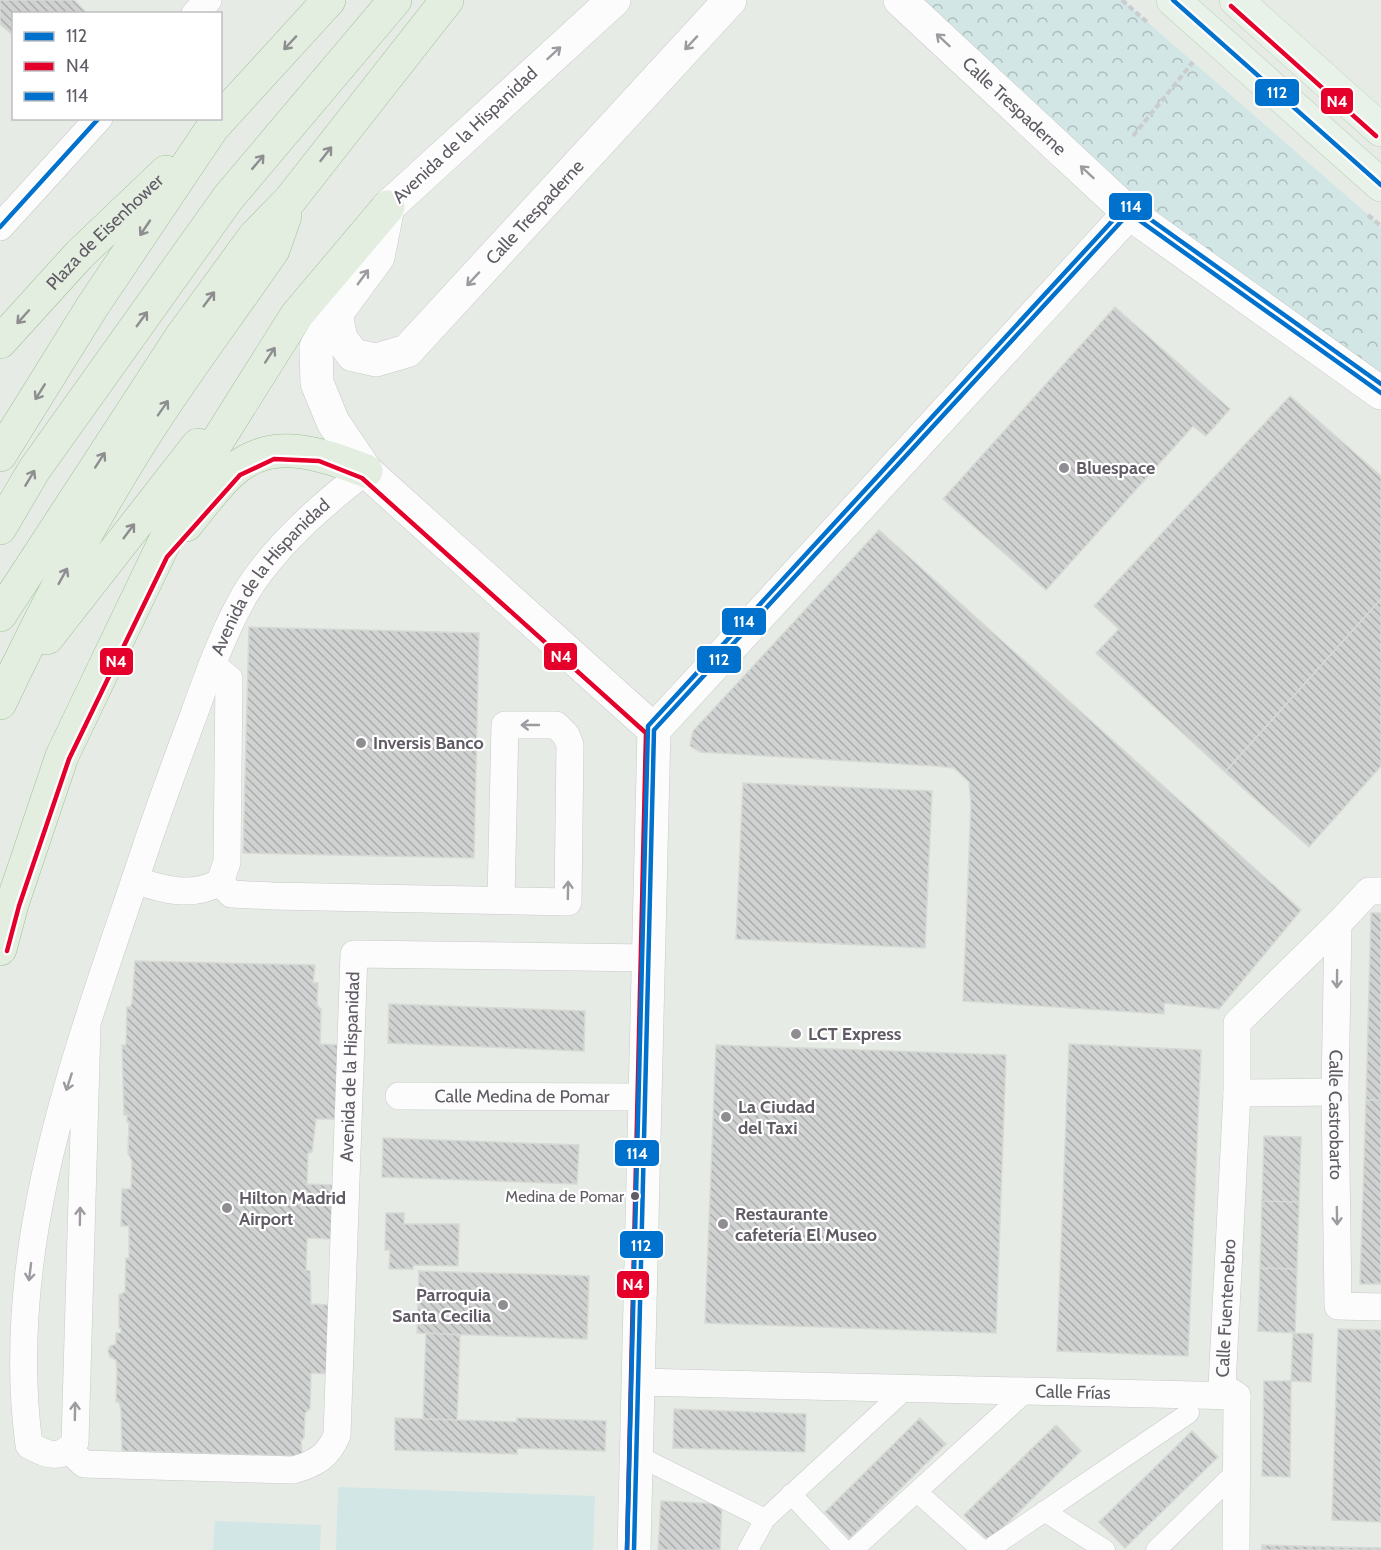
<svg xmlns="http://www.w3.org/2000/svg" width="1381" height="1550" font-family="Cabin,sans-serif">
  <defs>
    <pattern id="park-crowns" width="20" height="18" patternUnits="userSpaceOnUse" patternTransform="scale(1.5)"><rect width="20" height="18" fill="#d1e6e5"/><path d="M2 6a3 3 0 1 1 6 0M12 15a3 3 0 1 1 6 0" fill="none" stroke="#adbdbd"/></pattern>
    <pattern id="building-back-hatch" width="6" height="6" patternUnits="userSpaceOnUse" patternTransform="scale(1.5)"><rect width="6" height="6" fill="#cfd2d0"/><path d="M-1 5l2 2M0 0l6 6M5-1l2 2" fill="none" stroke="#abadac"/></pattern>
  </defs>
  <rect width="100%" height="100%" fill="#e6ebe6"/>
  <path fill="#d1e6e5" d="M338 1487 595 1496 593 1550H336Z
    M215 1521 321 1525 320 1550H213Z"/>
  <path fill="url(#park-crowns)" d="M918 0H1122L1381 226V375L1125 191Z"/>
  <path fill="url(#building-back-hatch)" stroke="#d6dad5" stroke-width="1.5" d="M0 0H74L88 14H14V36L0 24Z
    M1115 307 1230 409 1206 436 1193 426 1046 590 943 499Z
    M1290 396 1381 476V599L1225 772 1096 653 1119 629 1094 606Z
    M879 530 1301 910 1219 1009 1164 1003V1014L963 1001 971 804 969 782 954 768 935 766 700 752 690 746 693 731Z
    M1381 599V766L1309 847 1225 772Z
    M249 627 479 633 474 858 243 853Z
    M743 783 932 791 925 948 736 939Z
    M1371 913H1381V1100H1366Z
    M135 961 315 965 313 983H318L317 1005 321 1009 320 1044 340 1045 335 1119H316L312 1152 308 1153 307 1184 334 1185 332 1239 307 1238 306 1270 310 1271 311 1304 330 1305 331 1374 311 1373 310 1409 305 1413 304 1438 301 1440 302 1456 122 1451 121 1410 119 1402H116L117 1370 116 1360 110 1357 108 1351 110 1346 116 1344V1333H121V1328H119V1295L125 1292 126 1258H129V1226H121L122 1189H131L132 1161 128 1153 129 1122H127V1115H124L122 1045H126L127 1007H130L132 1003Z
    M389 1004 585 1011 584 1051 388 1043Z
    M1069 1044 1201 1050 1188 1356 1057 1351Z
    M716 1045 1006 1055 996 1333 705 1323Z
    M1366 1100H1381V1284H1360Z
    M1264 1136 1301 1137 1299 1202 1262 1201Z
    M383 1138 579 1145 577 1184 382 1177Z
    M1262 1201 1299 1202 1297 1269 1260 1268Z
    M386 1213H404V1224H459L458 1266 413 1265V1269H389L390 1250H385Z
    M1260 1268 1297 1269 1295 1333 1258 1331Z
    M419 1271 589 1276 587 1339 417 1333Z
    M1338 1329 1381 1330V1522L1332 1520Z
    M426 1333 460 1335 457 1420 423 1419Z
    M1293 1333 1313 1334 1311 1382 1291 1381Z
    M1264 1381H1291L1290 1477 1262 1476Z
    M674 1409 806 1414 805 1452 673 1448Z
    M395 1418 517 1422V1418L606 1421 605 1451 517 1448V1454L395 1450Z
    M920 1418 946 1444 850 1538 825 1512Z
    M1056 1425 1081 1451 989 1541 964 1515Z
    M1192 1431 1218 1457 1125 1548 1099 1522Z
    M661 1501 722 1504 720 1550H658Z
    M1262 1545 1381 1548V1550H1262Z"/>
  <g fill="none" stroke-linecap="round" stroke-linejoin="round">
    <g stroke="#c9c9c9" stroke-width="21">
      <path id="pedestrian" d="M636 1455 765 1519
        M917 1492 982 1550
        M791 1494 844 1550
        M1044 1511 1105 1550
        M748 1550 765 1519 907 1388
        M853 1550 1027 1391
        M988 1550 1189 1413
        M1156 1550 1237 1471"/>
    </g>
    <g stroke="#c9c9c9" stroke-width="28">
      <g id="minor">
        <path d="M195 14 208 0"/>
        <path d="M0 227 99 118"/>
        <path d="M135 880C163 890 193 898 220 882L227 862 229 679 212 665"/>
        <path d="M220 882 231 894 273 896 568 902 570 745 566 735 556 725H505L501 899"/>
        <path id="s1" d="M1381 891H1369L1338 924 1335 1092 1338 1306 1381 1307"/>
        <path id="s2" d="M87 1026 75 1442C61 1461 46 1455 29 1445 2 1243 79 1047 142 859 158 810 176 762 194 714 208 675 223 633 244 596 273 547 321 505 366 471"/>
        <path d="M1237 1093 1335 1092"/>
        <path id="s3" d="M399 1096 645 1097"/>
        <path id="s4" d="M638 1382 1237 1396"/>
        <path id="s5" d="M69 1450 84 1464 293 1470C315 1464 328 1457 337 1435L354 954 648 958"/>
        <path id="s6" d="M1236 1550 1237 1396 1222 1386 1237 1093V1023L1338 924"/>
      </g>
    </g>
    <g stroke="#c9c9c9" stroke-width="34">
      <g id="tertiary">
        <path d="M614 0 388 207 378 257 331 321 316 347 317 383 333 422 366 471 654 730 634 1550"/>
        <path id="s7" d="M900 0 1129 213 1381 393"/>
        <path id="s8" d="M336 314 341 339 353 355 376 360 407 351 730 0"/>
        <path d="M654 730 1129 213"/>
      </g>
    </g>
    <g stroke="#bad3b4" stroke-width="34">
      <path id="primary" d="M1173 0 1381 185
        M1236 0 1381 130"/>
    </g>
    <g stroke="#9ec294" stroke-width="34">
      <g id="motorway">
        <path id="s9" d="M0 342 79 255 166 172"/>
        <path d="M0 455 92 307 213 127 329 0"/>
        <path d="M186 525C201 507 216 485 235 469 275 436 324 455 366 471"/>
        <path d="M0 528 34 470 228 198 395 0"/>
        <path d="M0 615 181 337 254 237 290 200 447 0"/>
        <path d="M47 638 198 445"/>
        <path d="M0 703C43 612 89 523 143 438 183 374 230 313 273 250L285 216"/>
        <path d="M0 949 12 904 62 756 198 472 296 316 388 207"/>
      </g>
    </g>
    <path stroke="#cacccf" stroke-width="4" stroke-dasharray="6 3" stroke-linecap="butt" d="M1122 0 1148 23
      M1133 136 1193 62
      M1368 215 1381 226"/>
    <use href="#pedestrian" stroke="#fbfcfb" stroke-width="20"/>
    <use href="#minor" stroke="#fbfcfb" stroke-width="27"/>
    <use href="#tertiary" stroke="#fbfcfb" stroke-width="33"/>
    <use href="#primary" stroke="#e9f2e8" stroke-width="33"/>
    <use href="#motorway" stroke="#e3eee1" stroke-width="33"/>
    <g stroke="#fff" stroke-width="9">
      <path id="bus-1" d="M1173 0 1381 185
        M0 227 99 118
        M634 1550 654 730 1129 213 1381 393"/>
    </g>
    <g stroke="#fff" stroke-width="9">
      <path id="bus-2" d="M1231 6 1376 136
        M7 951 19 906 69 759 167 557 240 475 274 459 319 461 362 478 646 733 627 1550"/>
    </g>
    <g stroke="#fff" stroke-width="9">
      <path id="bus-3" d="M627 1550 648 726 1126 206 1133 207 1381 384"/>
    </g>
    <use href="#bus-1" stroke="#0072ce" stroke-width="4.5"/>
    <use href="#bus-2" stroke="#e4002b" stroke-width="4.5"/>
    <use href="#bus-3" stroke="#0072ce" stroke-width="4.5"/>
  </g>
  <defs><path id="oneway-shaft" d="M-6 0H5M1.5-3L5.5 0L1.5 3" fill="none" stroke-width="1.6" stroke-linecap="round" stroke-linejoin="round" transform="scale(1.5)"/></defs>
  <g stroke="#9e9ba0">
    <use href="#oneway-shaft" transform="translate(943 40) rotate(-137)"/>
    <use href="#oneway-shaft" transform="translate(691 43) rotate(133)"/>
    <use href="#oneway-shaft" transform="translate(554 53) rotate(-42)"/>
    <use href="#oneway-shaft" transform="translate(1087 172) rotate(-137)"/>
    <use href="#oneway-shaft" transform="translate(363 277) rotate(-54)"/>
    <use href="#oneway-shaft" transform="translate(473 279) rotate(133)"/>
    <use href="#oneway-shaft" transform="translate(530 725) rotate(180)"/>
    <use href="#oneway-shaft" transform="translate(568 890) rotate(-89)"/>
    <use href="#oneway-shaft" transform="translate(1337 979) rotate(91)"/>
    <use href="#oneway-shaft" transform="translate(69 1082) rotate(108)"/>
    <use href="#oneway-shaft" transform="translate(80 1216) rotate(-89)"/>
    <use href="#oneway-shaft" transform="translate(1337 1216) rotate(89)"/>
    <use href="#oneway-shaft" transform="translate(30 1272) rotate(97)"/>
    <use href="#oneway-shaft" transform="translate(75 1411) rotate(-89)"/>
  </g>
  <g stroke="#8e8e90">
    <use href="#oneway-shaft" transform="translate(290 43) rotate(133)"/>
    <use href="#oneway-shaft" transform="translate(326 154) rotate(-52)"/>
    <use href="#oneway-shaft" transform="translate(258 162) rotate(-50)"/>
    <use href="#oneway-shaft" transform="translate(145 228) rotate(124)"/>
    <use href="#oneway-shaft" transform="translate(209 299) rotate(-53)"/>
    <use href="#oneway-shaft" transform="translate(23 317) rotate(132)"/>
    <use href="#oneway-shaft" transform="translate(142 319) rotate(-54)"/>
    <use href="#oneway-shaft" transform="translate(270 355) rotate(-57)"/>
    <use href="#oneway-shaft" transform="translate(40 392) rotate(122)"/>
    <use href="#oneway-shaft" transform="translate(163 408) rotate(-55)"/>
    <use href="#oneway-shaft" transform="translate(100 460) rotate(-57)"/>
    <use href="#oneway-shaft" transform="translate(30 478) rotate(-59)"/>
    <use href="#oneway-shaft" transform="translate(129 531) rotate(-53)"/>
    <use href="#oneway-shaft" transform="translate(63 576) rotate(-61)"/>
  </g>
  <g fill="#8f8d92" stroke="#fff" stroke-width="2">
    <circle cx="1064" cy="468" r="6"/>
    <circle cx="361" cy="743" r="6"/>
    <circle cx="796" cy="1034" r="6"/>
    <circle cx="726" cy="1117" r="6"/>
    <circle cx="227" cy="1208" r="6"/>
    <circle cx="723" cy="1224" r="6"/>
    <circle cx="503" cy="1305" r="6"/>
  </g>
  <circle fill="#605b64" stroke="#fff" stroke-width="2" cx="635" cy="1196" r="5"/>
  <g text-anchor="middle" stroke-width="4.5" stroke-linejoin="round" paint-order="stroke">
    <g font-size="16" fill="#605b64" stroke="#fff" text-anchor="end">
      <text x="624" y="1202">Medina de Pomar</text>
    </g>
    <g font-size="18" fill="#605b64" stroke="#fff">
      <text dy="6" stroke="none"><textPath href="#s7" startOffset="156">Calle Trespaderne</textPath></text>
      <text transform="translate(465 135) rotate(-43)" y="6">Avenida de la Hispanidad</text>
      <text dy="6" stroke="none"><textPath href="#s8" startOffset="290">Calle Trespaderne</textPath></text>
      <text dy="6" stroke="none"><textPath href="#s9" startOffset="152">Plaza de Eisenhower</textPath></text>
      <text dy="6" stroke="none"><textPath href="#s2" startOffset="1384">Avenida de la Hispanidad</textPath></text>
      <text dy="6" stroke="none"><textPath href="#s5" startOffset="657">Avenida de la Hispanidad</textPath></text>
      <text dy="6" stroke="none"><textPath href="#s3" startOffset="123">Calle Medina de Pomar</textPath></text>
      <text dy="6" stroke="none"><textPath href="#s1" startOffset="248">Calle Castrobarto</textPath></text>
      <text dy="6" stroke="none"><textPath href="#s6" startOffset="250">Calle Fuentenebro</textPath></text>
      <text dy="6" stroke="none"><textPath href="#s4" startOffset="435">Calle Frías</textPath></text>
    </g>
    <g font-size="18" font-weight="bold" fill="#605b64" stroke="#fff" text-anchor="start">
      <text x="1076" y="474">Bluespace</text>
      <text x="373" y="749">Inversis Banco</text>
      <text x="808" y="1040">LCT Express</text>
      <text x="738" y="1113">La Ciudad<tspan x="738" dy="21">del Taxi</tspan></text>
      <text x="239" y="1204">Hilton Madrid<tspan x="239" dy="21">Airport</tspan></text>
      <text x="735" y="1220">Restaurante<tspan x="735" dy="21">cafetería El Museo</tspan></text>
      <text x="491" y="1301" text-anchor="end">Parroquia<tspan x="491" dy="21">Santa Cecilia</tspan></text>
    </g>
  </g>
  <g stroke="#fff" stroke-width="2">
    <rect x="1254" y="78" width="46" height="29" rx="6" fill="#0072ce"/>
    <rect x="1320" y="87" width="34" height="28" rx="6" fill="#e4002b"/>
    <rect x="1108" y="192" width="45" height="29" rx="6" fill="#0072ce"/>
    <rect x="721" y="607" width="46" height="29" rx="6" fill="#0072ce"/>
    <rect x="543" y="642" width="35" height="29" rx="6" fill="#e4002b"/>
    <rect x="696" y="645" width="46" height="29" rx="6" fill="#0072ce"/>
    <rect x="99" y="647" width="35" height="29" rx="6" fill="#e4002b"/>
    <rect x="614" y="1139" width="46" height="28" rx="6" fill="#0072ce"/>
    <rect x="619" y="1230" width="45" height="29" rx="6" fill="#0072ce"/>
    <rect x="616" y="1270" width="34" height="29" rx="6" fill="#e4002b"/>
  </g>
  <g font-size="16" text-anchor="middle" font-weight="bold" fill="#fff">
    <text x="1277" y="98">112</text>
    <text x="1337" y="107">N4</text>
    <text x="1131" y="212">114</text>
    <text x="744" y="627">114</text>
    <text x="561" y="662">N4</text>
    <text x="719" y="665">112</text>
    <text x="116" y="667">N4</text>
    <text x="637" y="1159">114</text>
    <text x="641" y="1251">112</text>
    <text x="633" y="1290">N4</text>
  </g>
  <rect x="12" y="12" width="210" height="108" fill="#ffffff" stroke="#bfbdc1" stroke-width="1.5"/>
  <rect x="24" y="32" width="30" height="9" fill="#0072ce" stroke="#bfbdc1" stroke-width="1.5"/>
  <text x="66" y="42" font-size="18" fill="#605b64">112</text>
  <rect x="24" y="62" width="30" height="9" fill="#e4002b" stroke="#bfbdc1" stroke-width="1.5"/>
  <text x="66" y="72" font-size="18" fill="#605b64">N4</text>
  <rect x="24" y="92" width="30" height="9" fill="#0072ce" stroke="#bfbdc1" stroke-width="1.5"/>
  <text x="66" y="102" font-size="18" fill="#605b64">114</text>
</svg>
